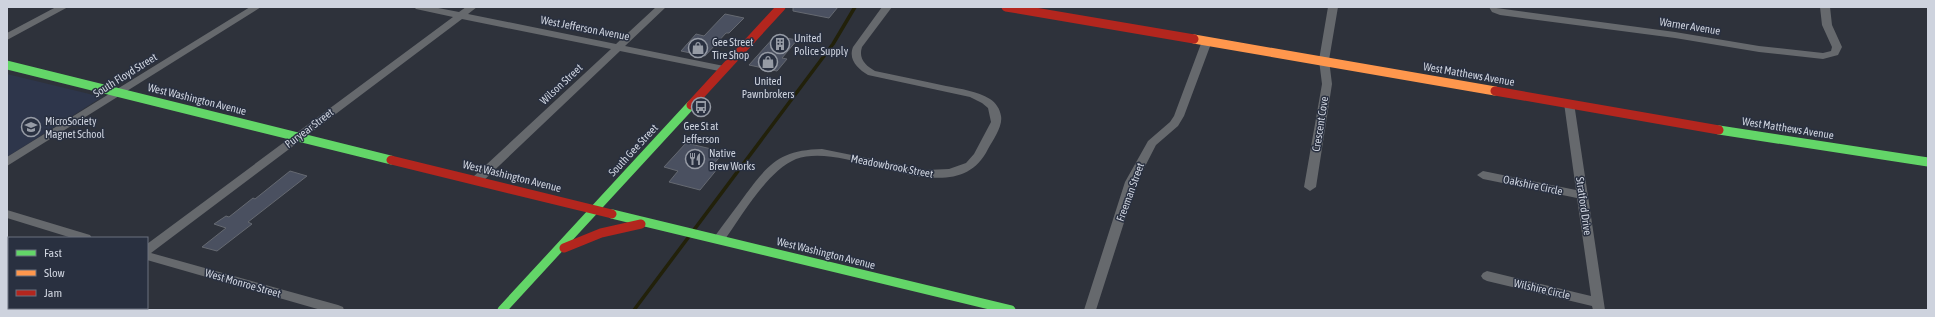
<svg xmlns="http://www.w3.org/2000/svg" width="1935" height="317" font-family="'Asap Condensed',sans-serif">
  <rect width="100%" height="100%" fill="#2e323b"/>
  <path fill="#2e364b" d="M7 74 102 97 7 157Z"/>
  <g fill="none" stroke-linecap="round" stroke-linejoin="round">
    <path stroke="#22210a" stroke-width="3.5" d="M634 310 833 44 855 7"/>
  </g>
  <path fill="#4a5060" stroke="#656971" d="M793 7H838L829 18 793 11Z
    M725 14 744 18 729 33H726L705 56 681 51 696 34 704 36Z
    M775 36 797 40 782 58 787 59 777 71 749 65Z
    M686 143 724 152 712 166 718 168 700 190 669 182 678 171 664 167Z
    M290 171 307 176 248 222 252 224 217 251 202 247 226 228 214 224 226 216 229 217 253 198 255 199Z"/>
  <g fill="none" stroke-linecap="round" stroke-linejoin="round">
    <path fill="#66696d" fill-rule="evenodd" d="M56 7H68L7 40V33Z
      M250 7H261L7 166V157Z
      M414 7H433L459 12 466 7H477L468 14 616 44 656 7H666L625 46 724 66 729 69 724 72 620 51 481 183 477 184 471 180 473 177 611 49 462 19 151 253 338 305 343 307 344 310H321L147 260V244L453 17 416 9Z
      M882 7H892L862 47C858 59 866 66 875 71 899 76 923 81 946 86 961 89 977 91 990 99 996 103 1000 109 1001 116 1003 126 993 140 988 149 954 218 850 139 796 159 767 171 742 216 723 242H715L713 239 715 236C725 222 736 208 746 194 769 163 781 150 822 149L926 170 949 169 966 163 974 154 991 122 988 108 982 103 970 97 868 75C858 69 848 60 853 47Z
      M1328 7H1338L1329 60 1332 84 1316 187 1310 191 1304 187 1322 84 1319 60Z
      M1489 7 1675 32 1759 46 1823 53 1831 51 1832 47 1822 25 1820 7H1830L1832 25 1842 47 1838 55 1823 59 1759 52 1675 38 1500 15 1492 12Z
      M1207 38 1212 41 1184 116 1178 126 1156 145 1137 182 1096 310H1084L1125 182 1148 141 1170 122 1174 116 1202 41Z
      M1569 100 1574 103 1605 310H1593L1592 306 1487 281 1483 279 1481 276 1483 273 1487 271 1591 296 1577 198 1483 179 1477 175 1483 171 1576 190 1564 103Z
      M7 210 90 235 92 238H72L7 218Z
      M62 308H76L75 310H61Z"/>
    <path stroke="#63d668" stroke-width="9" d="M7 65 391 160
      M1719 130 1928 162
      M612 214 1011 310
      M502 310 691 105"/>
    <path stroke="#ff974d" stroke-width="9" d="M1194 39 1495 91"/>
    <path stroke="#b3261e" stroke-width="9" d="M1006 7 1194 39
      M1495 91 1719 130
      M691 105 781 7
      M391 160 612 214
      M564 248 601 233 641 224"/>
  </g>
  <defs>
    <g id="building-ring" transform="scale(1)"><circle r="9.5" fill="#293040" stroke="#969ba5" stroke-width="1.5"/><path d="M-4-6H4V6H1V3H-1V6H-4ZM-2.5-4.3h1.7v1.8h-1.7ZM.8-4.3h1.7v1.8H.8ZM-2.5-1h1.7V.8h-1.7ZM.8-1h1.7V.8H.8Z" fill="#969ba5"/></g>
    <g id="shop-ring" transform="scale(1)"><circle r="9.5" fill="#293040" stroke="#969ba5" stroke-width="1.5"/><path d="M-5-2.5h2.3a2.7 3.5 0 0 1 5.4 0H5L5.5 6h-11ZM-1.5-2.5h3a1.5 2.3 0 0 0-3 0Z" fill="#969ba5"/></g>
    <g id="bus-ring" transform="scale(1)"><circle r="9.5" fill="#293040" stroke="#969ba5" stroke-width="1.5"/><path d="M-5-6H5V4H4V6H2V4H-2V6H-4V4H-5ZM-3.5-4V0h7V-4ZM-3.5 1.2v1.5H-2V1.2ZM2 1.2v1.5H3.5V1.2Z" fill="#969ba5"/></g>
    <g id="school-ring" transform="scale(1)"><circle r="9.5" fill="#293040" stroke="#969ba5" stroke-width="1.5"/><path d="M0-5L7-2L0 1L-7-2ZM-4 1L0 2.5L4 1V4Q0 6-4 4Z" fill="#969ba5"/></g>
    <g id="restaurant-ring" transform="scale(1)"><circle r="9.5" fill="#293040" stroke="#969ba5" stroke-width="1.5"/><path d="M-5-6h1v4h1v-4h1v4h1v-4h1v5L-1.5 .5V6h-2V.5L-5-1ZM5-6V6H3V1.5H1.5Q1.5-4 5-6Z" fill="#969ba5"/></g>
  </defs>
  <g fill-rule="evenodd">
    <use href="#building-ring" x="780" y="44"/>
    <use href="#shop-ring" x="698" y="48"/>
    <use href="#shop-ring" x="768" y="62"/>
    <use href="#bus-ring" x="701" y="107"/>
    <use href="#school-ring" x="31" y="127"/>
    <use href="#restaurant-ring" x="695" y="159"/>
  </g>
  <g text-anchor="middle" stroke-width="3" stroke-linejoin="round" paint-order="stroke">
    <g font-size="11" fill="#ced3de" stroke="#293040">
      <text transform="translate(1690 26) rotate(9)" y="4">Warner Avenue</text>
      <text transform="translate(585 28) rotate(11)" y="4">West Jefferson Avenue</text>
      <text transform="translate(1469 74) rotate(10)" y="4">West Matthews Avenue</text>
      <text transform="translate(125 75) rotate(-32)" y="4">South Floyd Street</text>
      <text transform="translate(561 84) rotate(-43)" y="4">Wilson Street</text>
      <text transform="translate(197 99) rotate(14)" y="4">West Washington Avenue</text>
      <text transform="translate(1320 124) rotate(-81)" y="4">Crescent Cove</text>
      <text transform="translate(309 128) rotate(-37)" y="4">Puryear Street</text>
      <text transform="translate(1788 128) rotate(9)" y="4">West Matthews Avenue</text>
      <text transform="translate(633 150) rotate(-47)" y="4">South Gee Street</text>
      <text transform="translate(892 166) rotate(11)" y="4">Meadowbrook Street</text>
      <text transform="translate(512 176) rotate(14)" y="4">West Washington Avenue</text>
      <text transform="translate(1533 185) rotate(12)" y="4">Oakshire Circle</text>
      <text transform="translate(1130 192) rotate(-70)" y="4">Freeman Street</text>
      <text transform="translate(1584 206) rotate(82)" y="4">Stratford Drive</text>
      <text transform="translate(826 253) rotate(14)" y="4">West Washington Avenue</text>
      <text transform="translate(243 283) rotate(16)" y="4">West Monroe Street</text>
      <text transform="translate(1542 289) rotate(13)" y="4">Wilshire Circle</text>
    </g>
    <g font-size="11" fill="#ced3de" stroke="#293040" text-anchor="start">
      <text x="794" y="42">United<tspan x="794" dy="13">Police Supply</tspan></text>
      <text x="712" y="46">Gee Street<tspan x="712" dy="13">Tire Shop</tspan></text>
      <text x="768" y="85" text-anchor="middle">United<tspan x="768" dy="13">Pawnbrokers</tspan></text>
      <text x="45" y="125">MicroSociety<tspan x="45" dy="13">Magnet School</tspan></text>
      <text x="701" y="130" text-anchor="middle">Gee St at<tspan x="701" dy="13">Jefferson</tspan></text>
      <text x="709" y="157">Native<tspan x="709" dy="13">Brew Works</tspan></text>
    </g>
  </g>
  <rect width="1935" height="317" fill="none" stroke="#ced3de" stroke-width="16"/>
  <rect x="8" y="237" width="140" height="72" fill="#293040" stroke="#6b717f"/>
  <rect x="16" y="250" width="20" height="6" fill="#63d668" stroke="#6b717f"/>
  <text x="44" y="257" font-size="12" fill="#ced3de">Fast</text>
  <rect x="16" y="270" width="20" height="6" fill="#ff974d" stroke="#6b717f"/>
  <text x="44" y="277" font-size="12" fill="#ced3de">Slow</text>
  <rect x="16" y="290" width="20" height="6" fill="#b3261e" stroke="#6b717f"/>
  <text x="44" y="297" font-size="12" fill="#ced3de">Jam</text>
</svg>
